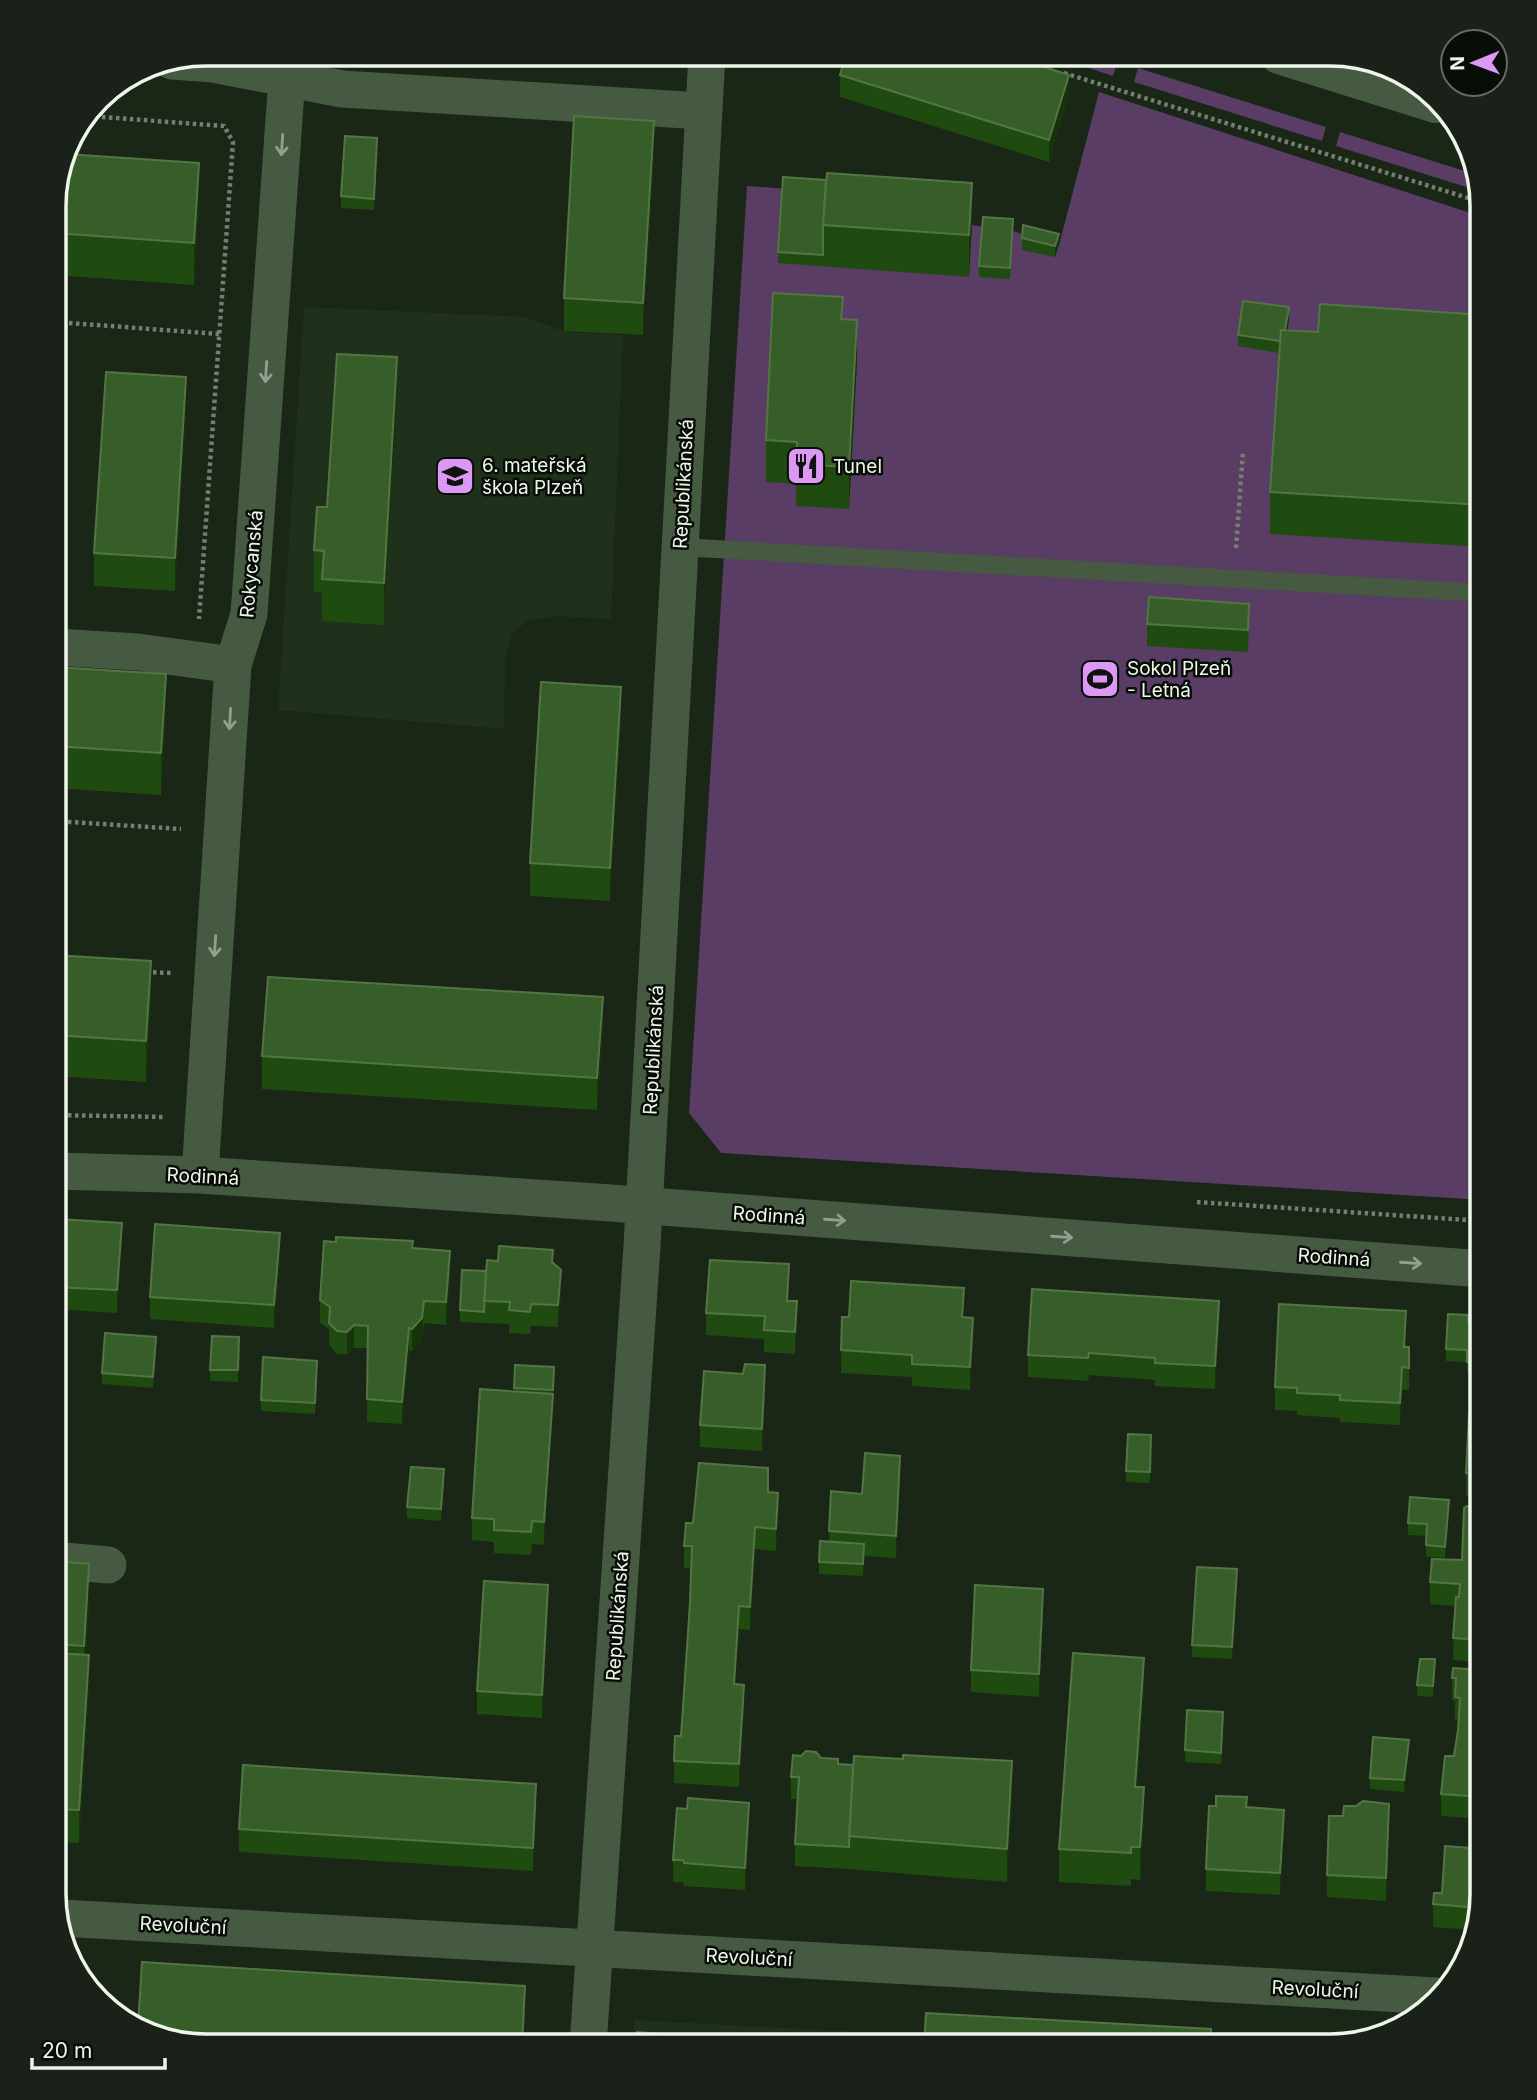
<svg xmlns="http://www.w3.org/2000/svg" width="1537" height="2100" font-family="Inter,sans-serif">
  <rect width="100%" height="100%" fill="#1a2616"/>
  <path fill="#20311b" d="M304 307 524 317 566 332 623 335 611 619 555 616 529 620 512 633 505 662 504 729 278 710Z
    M634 2020 1125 2046H633Z"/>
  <path fill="#593d64" d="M1046 54H1120L1113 76Z
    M1138 68 1326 127 1322 141 1134 82Z
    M1099 92 1483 217V1200L721 1153 689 1113 747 186 828 192 827 215 972 225 1013 231 1059 245Z
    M1340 132 1471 173 1466 187 1336 146Z"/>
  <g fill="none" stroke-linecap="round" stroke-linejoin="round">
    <path stroke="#757f71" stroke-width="4.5" stroke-dasharray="3.5 3.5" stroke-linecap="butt" d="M1064 73 1481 202
      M88 116 224 126 233 142 199 619
      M55 322 219 334
      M1236 548 1243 451
      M54 821 181 829
      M146 972 172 973
      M54 1115 164 1117
      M1197 1202 1483 1221"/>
    <path stroke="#465941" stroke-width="18" d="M680 547 1483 593"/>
    <path stroke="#465941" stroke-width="37" d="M172 61 213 64 342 89 703 111
      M55 647 138 652 233 665
      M54 1171 200 1175 597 1202 1483 1269
      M200 1175 233 665 249 614 287 77 281 54
      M54 1560 108 1565
      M61 1918 1436 1996
      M588 2046 642 1246 707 54"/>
    <path stroke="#465941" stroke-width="38" d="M1279 55 1436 104"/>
  </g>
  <path fill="#204b10" d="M840 75 1069 97 1049 162 840 97Z
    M377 150 374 210 341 208V196Z
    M654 154 643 335 564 331V298Z
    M783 177 972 225 969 277 778 263Z
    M55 197 199 205 194 285 55 275Z
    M1013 231 1010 279 979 277V266Z
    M1022 238 1059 245 1055 257 1022 250Z
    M1483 315V547L1270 534V492L1279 353 1238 346V335L1289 319 1287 330 1318 332Z
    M843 319 857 362 849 509 796 506V484L766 482V440Z
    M397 399 384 625 322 621V593L314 592V550L327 507Z
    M186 409 175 591 94 586V553Z
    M1147 624 1249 626 1248 652 1147 646Z
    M55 667 166 716 161 795 54 788Z
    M621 720 610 901 530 896V863Z
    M54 955 151 1003 146 1082 54 1076Z
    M603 1030 597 1110 262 1089V1056Z
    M54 1209 58 1220 122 1245 117 1313 55 1309V1307L54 1316Z
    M413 1248 450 1273 446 1325 424 1323 422 1341 412 1351H409L402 1424 367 1422 368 1348H354L347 1354H337L329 1345V1329L320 1323V1300Z
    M280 1256 274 1328 150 1319V1297Z
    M553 1263 561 1293 558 1327 531 1326 530 1334 509 1333V1324L460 1322V1310L486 1271Z
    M789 1287 788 1301 797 1324 795 1354 764 1352V1339L706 1335V1313Z
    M964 1318 973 1340 970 1390 912 1386V1377L841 1373V1350Z
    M1219 1323 1215 1389 1155 1386V1380L1089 1375 1088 1381 1028 1377V1355Z
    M1468 1323 1483 1324V1401H1472L1473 1373H1467V1362L1446 1361V1349Z
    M1406 1334 1405 1347H1409V1390H1402L1400 1425 1340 1422V1418L1297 1415V1411L1275 1410V1387Z
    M239 1337 238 1382 210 1381V1370Z
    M156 1348 153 1388 102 1384V1373Z
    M515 1365 554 1379 544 1545 532 1544 531 1555 494 1553V1542L472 1540V1518L514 1391Z
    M317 1372 315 1414 261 1411V1400Z
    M743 1374 765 1388 762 1451 700 1447V1425Z
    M1483 1414V1497L1466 1496V1473Z
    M1151 1447 1150 1483 1126 1482V1471Z
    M900 1479 896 1558 864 1556 863 1576 819 1574V1562L829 1542 831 1491 862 1494Z
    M444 1480 441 1521 407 1518V1507Z
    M768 1492 778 1515 776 1551 755 1549 750 1630 739 1629 735 1684 744 1707 739 1787 674 1783V1761L681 1736 690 1603 691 1569 684 1568V1546L693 1523Z
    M1483 1508V1662L1453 1660 1455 1606 1430 1604V1582L1462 1560Z
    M1449 1511 1445 1558 1426 1557V1536L1408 1535V1523Z
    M54 1561 89 1605 86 1655 89 1688 79 1843 54 1842Z
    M1237 1580 1232 1659 1192 1657V1645Z
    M548 1608 542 1718 477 1714V1691Z
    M1043 1612 1039 1697 971 1692V1670Z
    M1483 1670V1819L1441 1816V1794L1454 1756 1458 1730 1459 1720H1455V1701L1452 1700V1678Z
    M1435 1671 1433 1697 1417 1696V1685Z
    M1144 1690 1137 1787 1144 1820 1140 1880 1131 1879V1886L1059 1882V1849Z
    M1223 1724 1221 1764 1185 1762V1750Z
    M1409 1751 1404 1792 1370 1789V1778Z
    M821 1758 838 1764 1012 1794 1007 1882 849 1869 795 1866V1844L798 1799H791V1777Z
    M536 1806 533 1871 239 1852V1829Z
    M1247 1807 1284 1832 1280 1895 1206 1891V1869Z
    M687 1809 749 1825 745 1890 684 1886 683 1882H673V1860Z
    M1389 1826 1386 1901 1327 1897V1875Z
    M1483 1894 1473 1930 1433 1927V1904Z
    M525 2009 523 2046 197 2045Z"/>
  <path fill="#153409" d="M1069 75V97L1049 162V140Z
    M654 121V154L643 335V303Z
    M199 163V205L194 285V243Z
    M972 183V225L969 277V235Z
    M1059 234V245L1055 257V246Z
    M1289 307V319L1284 353V342Z
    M857 320V362L849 509V467Z
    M397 357V399L384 625V583Z
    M186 377V409L175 591V558Z
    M166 674V716L161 795V753Z
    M621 687V720L610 901V868Z
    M151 961V1003L146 1082V1041Z
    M603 997V1030L597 1110V1078Z
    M122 1223V1245L117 1313V1290Z
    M280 1233V1256L274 1328V1305Z
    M450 1251V1273L446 1325V1302Z
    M789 1264V1287L787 1323V1301Z
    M561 1270V1293L558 1327V1305Z
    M424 1301 422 1341 412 1351V1329Z
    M797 1301V1324L795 1354V1332Z
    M1219 1301V1323L1215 1389V1366Z
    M1406 1311V1334L1404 1369V1347Z
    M973 1318V1340L970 1390V1367Z
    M354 1325V1348L347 1354V1332Z
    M409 1328V1351L402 1424V1402Z
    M765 1365V1388L762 1451V1429Z
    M1402 1367V1390L1400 1425V1403Z
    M553 1394V1416L544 1545V1522Z
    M900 1456V1479L896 1558V1536Z
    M778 1493V1515L776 1551V1529Z
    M1449 1500V1511L1445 1558V1547Z
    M755 1527V1549L750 1630V1607Z
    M89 1564V1605L84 1687V1646Z
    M1237 1569V1580L1232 1659V1647Z
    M548 1585V1608L542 1718V1695Z
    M1043 1589V1612L1039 1697V1674Z
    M739 1606V1629L734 1706V1684Z
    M89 1655V1688L79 1843V1810Z
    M1144 1658V1690L1135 1820V1787Z
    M1435 1659V1671L1433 1697V1686Z
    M744 1685V1707L739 1787V1764Z
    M1409 1740V1751L1404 1792V1780Z
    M1012 1761V1794L1007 1882V1849Z
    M536 1784V1806L533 1871V1848Z
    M1144 1787V1820L1140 1880V1847Z
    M749 1803V1825L745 1890V1868Z
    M1389 1804V1826L1386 1901V1878Z
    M1284 1810V1832L1280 1895V1873Z
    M525 1986V2009L523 2046H522Z"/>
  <path fill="#375d28" stroke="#537546" stroke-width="2" d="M846 54H1004L1069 75 1049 140 840 75Z
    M574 116 654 121 643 303 564 298Z
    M345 136 377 138 374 199 341 196Z
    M66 154 199 163 194 243 55 233V197Z
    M827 173 972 183 969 235 823 225Z
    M783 177 826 180 823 225V255L778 252Z
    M983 217 1013 219 1010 268 979 266Z
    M1023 225 1059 234 1055 246 1022 238Z
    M773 293 843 297 841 319 857 320 849 467 796 464 797 442 766 440Z
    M1243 301 1289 307 1285 330H1281L1280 341 1238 335Z
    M1320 304 1483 315V505L1270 492 1281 330 1318 332Z
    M337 354 397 357 384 583 322 579 324 551 314 550 317 507H327Z
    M106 372 186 377 175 558 94 553Z
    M1149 597 1249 604 1248 630 1147 624Z
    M55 667 166 674 161 753 54 746Z
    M541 682 621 687 610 868 530 863Z
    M54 955 151 961 146 1041 54 1035Z
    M268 977 603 997 597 1078 262 1056Z
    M54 1209H58L54 1284Z
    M58 1219 122 1223 117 1290 55 1287Z
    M155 1224 280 1233 274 1305 150 1297Z
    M336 1237 413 1241 412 1248 450 1251 446 1302 424 1301 422 1318 412 1329 409 1328 402 1402 367 1399 368 1326 354 1325 347 1332 337 1331 329 1323 330 1307 320 1300 324 1241 336 1242Z
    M499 1246 553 1250 552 1262 561 1270 558 1305 531 1304 530 1312 509 1310 510 1302 484 1301 487 1260 498 1261Z
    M710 1260 789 1264 787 1301H797L795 1332 764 1330 765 1316 706 1313Z
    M462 1270 486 1271 484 1312 460 1310Z
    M851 1281 964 1288 962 1317 973 1318 970 1367 912 1364V1355L841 1350 842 1317H849Z
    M1032 1289 1219 1301 1215 1366 1155 1363V1358L1089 1353 1088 1358 1028 1355Z
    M1279 1304 1406 1311 1404 1347H1409V1368L1402 1367 1400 1403 1340 1400V1395L1297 1393V1388L1275 1387Z
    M1448 1314 1468 1315V1323L1483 1324V1352L1474 1351V1362H1467V1350L1446 1349Z
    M105 1333 156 1337 153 1377 102 1373Z
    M212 1336 239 1337 238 1370H210Z
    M1474 1351 1483 1352V1379L1472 1378Z
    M263 1357 317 1361 315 1403 261 1400Z
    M745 1364 765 1365 762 1429 700 1425 704 1371 743 1374Z
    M515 1365 554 1367 553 1390 514 1388Z
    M480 1389 553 1394 544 1522 532 1521 531 1532 494 1530V1519L472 1518Z
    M1469 1413 1483 1414V1474L1466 1473Z
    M1128 1434 1151 1435 1150 1472 1126 1471Z
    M865 1453 900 1456 896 1536 829 1531 831 1491 862 1494Z
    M699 1463 768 1468V1492L778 1493 776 1529 755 1527 750 1607 739 1606 734 1684 744 1685 739 1764 674 1761 675 1736H681L690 1603 692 1546H684L686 1523H693Z
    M411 1467 444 1469 441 1509 407 1507Z
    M1410 1497 1449 1500 1445 1547 1426 1545 1427 1524 1408 1523Z
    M1467 1506 1483 1508V1640L1453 1638 1456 1597H1459L1460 1584 1430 1582 1432 1559 1462 1560 1464 1508Z
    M820 1541 864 1544 863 1564 819 1562Z
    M54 1561 89 1564 84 1646 54 1644Z
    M1197 1567 1237 1569 1232 1647 1192 1645Z
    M484 1581 548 1585 542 1695 477 1691Z
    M975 1585 1043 1589 1039 1674 971 1670Z
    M54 1653 89 1655 79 1810 54 1809Z
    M1073 1653 1144 1658 1135 1787H1144L1140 1847H1131V1853L1059 1849Z
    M1420 1659H1435L1433 1686 1417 1685Z
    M1453 1668 1483 1670V1797L1441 1794 1445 1756H1454L1458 1730 1460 1698 1455 1697 1456 1678H1452Z
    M1187 1710 1223 1712 1221 1753 1185 1750Z
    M1373 1737 1409 1740 1404 1780 1370 1778Z
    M806 1751 816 1752 821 1758 838 1759V1764L853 1765 849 1847 795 1844 799 1777H791L793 1755 801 1756Z
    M903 1755 1012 1761 1007 1849 849 1836 854 1756 903 1759Z
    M243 1765 536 1784 533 1848 239 1829Z
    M1216 1796 1247 1797 1246 1807 1284 1810 1280 1873 1206 1869 1209 1806H1216Z
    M688 1798 749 1803 745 1868 684 1863 683 1860H673L677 1808 687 1809Z
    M1363 1801 1389 1804 1386 1878 1327 1875 1329 1816H1343L1344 1806H1356Z
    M1445 1846 1483 1849V1894L1479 1908 1433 1904 1434 1893H1442Z
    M142 1962 525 1986 522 2046H426L322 2039V2045H197L138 2027Z
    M926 2013 1211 2029 1210 2046H924Z
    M637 2032 824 2046H637Z"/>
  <defs><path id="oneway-shaft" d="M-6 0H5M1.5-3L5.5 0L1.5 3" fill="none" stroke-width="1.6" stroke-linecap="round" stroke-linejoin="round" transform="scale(1.75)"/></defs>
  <g stroke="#92a08e">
    <use href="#oneway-shaft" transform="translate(282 145) rotate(94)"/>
    <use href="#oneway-shaft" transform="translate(266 372) rotate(94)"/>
    <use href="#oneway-shaft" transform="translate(230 719) rotate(93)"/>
    <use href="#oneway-shaft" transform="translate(215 946) rotate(94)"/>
    <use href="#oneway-shaft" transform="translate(835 1220) rotate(4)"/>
    <use href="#oneway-shaft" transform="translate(1062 1237) rotate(4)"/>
    <use href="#oneway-shaft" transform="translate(1411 1263) rotate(4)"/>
  </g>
  <defs>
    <g id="restaurant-square" transform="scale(2.0125)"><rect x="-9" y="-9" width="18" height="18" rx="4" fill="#db99f5" stroke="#080e07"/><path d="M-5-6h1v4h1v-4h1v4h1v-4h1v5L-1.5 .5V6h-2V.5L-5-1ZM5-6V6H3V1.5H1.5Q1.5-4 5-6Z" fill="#111"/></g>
    <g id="school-square" transform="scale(2.0125)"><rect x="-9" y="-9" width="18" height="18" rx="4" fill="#db99f5" stroke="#080e07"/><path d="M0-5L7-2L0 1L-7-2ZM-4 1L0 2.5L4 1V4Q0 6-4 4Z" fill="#111"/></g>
    <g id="stadium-square" transform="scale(2.0125)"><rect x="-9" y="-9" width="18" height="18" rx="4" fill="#db99f5" stroke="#080e07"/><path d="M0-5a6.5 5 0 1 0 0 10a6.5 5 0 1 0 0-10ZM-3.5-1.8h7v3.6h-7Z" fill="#111"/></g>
  </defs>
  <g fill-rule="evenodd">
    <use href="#restaurant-square" x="806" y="466"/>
    <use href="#school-square" x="455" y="476"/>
    <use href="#stadium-square" x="1100" y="679"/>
  </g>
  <g text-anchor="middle" stroke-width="5" stroke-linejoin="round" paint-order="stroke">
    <g font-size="19" fill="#eef6eb" stroke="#080e07" text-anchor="start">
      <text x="482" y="472">6. mateřská<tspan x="482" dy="22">škola Plzeň</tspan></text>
      <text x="833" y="473">Tunel</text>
      <text x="1127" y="675">Sokol Plzeň<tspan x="1127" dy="22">- Letná</tspan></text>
    </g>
    <g font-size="19" fill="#eef6eb" stroke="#080e07">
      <text transform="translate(683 484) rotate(-87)" y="7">Republikánská</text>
      <text transform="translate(251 564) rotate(-85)" y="7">Rokycanská</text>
      <text transform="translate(653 1050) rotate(-87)" y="7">Republikánská</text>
      <text transform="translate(203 1176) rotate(3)" y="7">Rodinná</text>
      <text transform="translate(769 1215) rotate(4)" y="7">Rodinná</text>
      <text transform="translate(1334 1257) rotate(4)" y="7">Rodinná</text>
      <text transform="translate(617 1616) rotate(-86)" y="7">Republikánská</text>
      <text transform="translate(183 1925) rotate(3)" y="7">Revoluční</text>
      <text transform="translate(749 1957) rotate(3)" y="7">Revoluční</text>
      <text transform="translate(1315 1989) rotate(3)" y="7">Revoluční</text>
    </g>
  </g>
  <path d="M0 0H1537V2100H0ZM206 66H1330A140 140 0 0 1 1470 206V1894A140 140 0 0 1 1330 2034H206A140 140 0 0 1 66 1894V206A140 140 0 0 1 206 66Z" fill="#1a2119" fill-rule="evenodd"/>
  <path fill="none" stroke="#eef6eb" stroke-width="3.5" d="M206 66H1330A140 140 0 0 1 1470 206V1894A140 140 0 0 1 1330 2034H206A140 140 0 0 1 66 1894V206A140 140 0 0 1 206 66Z"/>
  <g transform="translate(1474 63) rotate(269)"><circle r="33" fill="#080e07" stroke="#646b62" stroke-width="2"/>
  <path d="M0-5L12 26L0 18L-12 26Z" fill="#db99f5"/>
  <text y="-10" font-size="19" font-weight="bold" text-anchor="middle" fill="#eef6eb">N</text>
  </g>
  <path d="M32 2058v10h133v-10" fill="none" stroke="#eef6eb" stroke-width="3.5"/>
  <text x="42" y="2058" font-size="21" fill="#eef6eb" stroke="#080e07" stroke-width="5" paint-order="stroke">20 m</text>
</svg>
